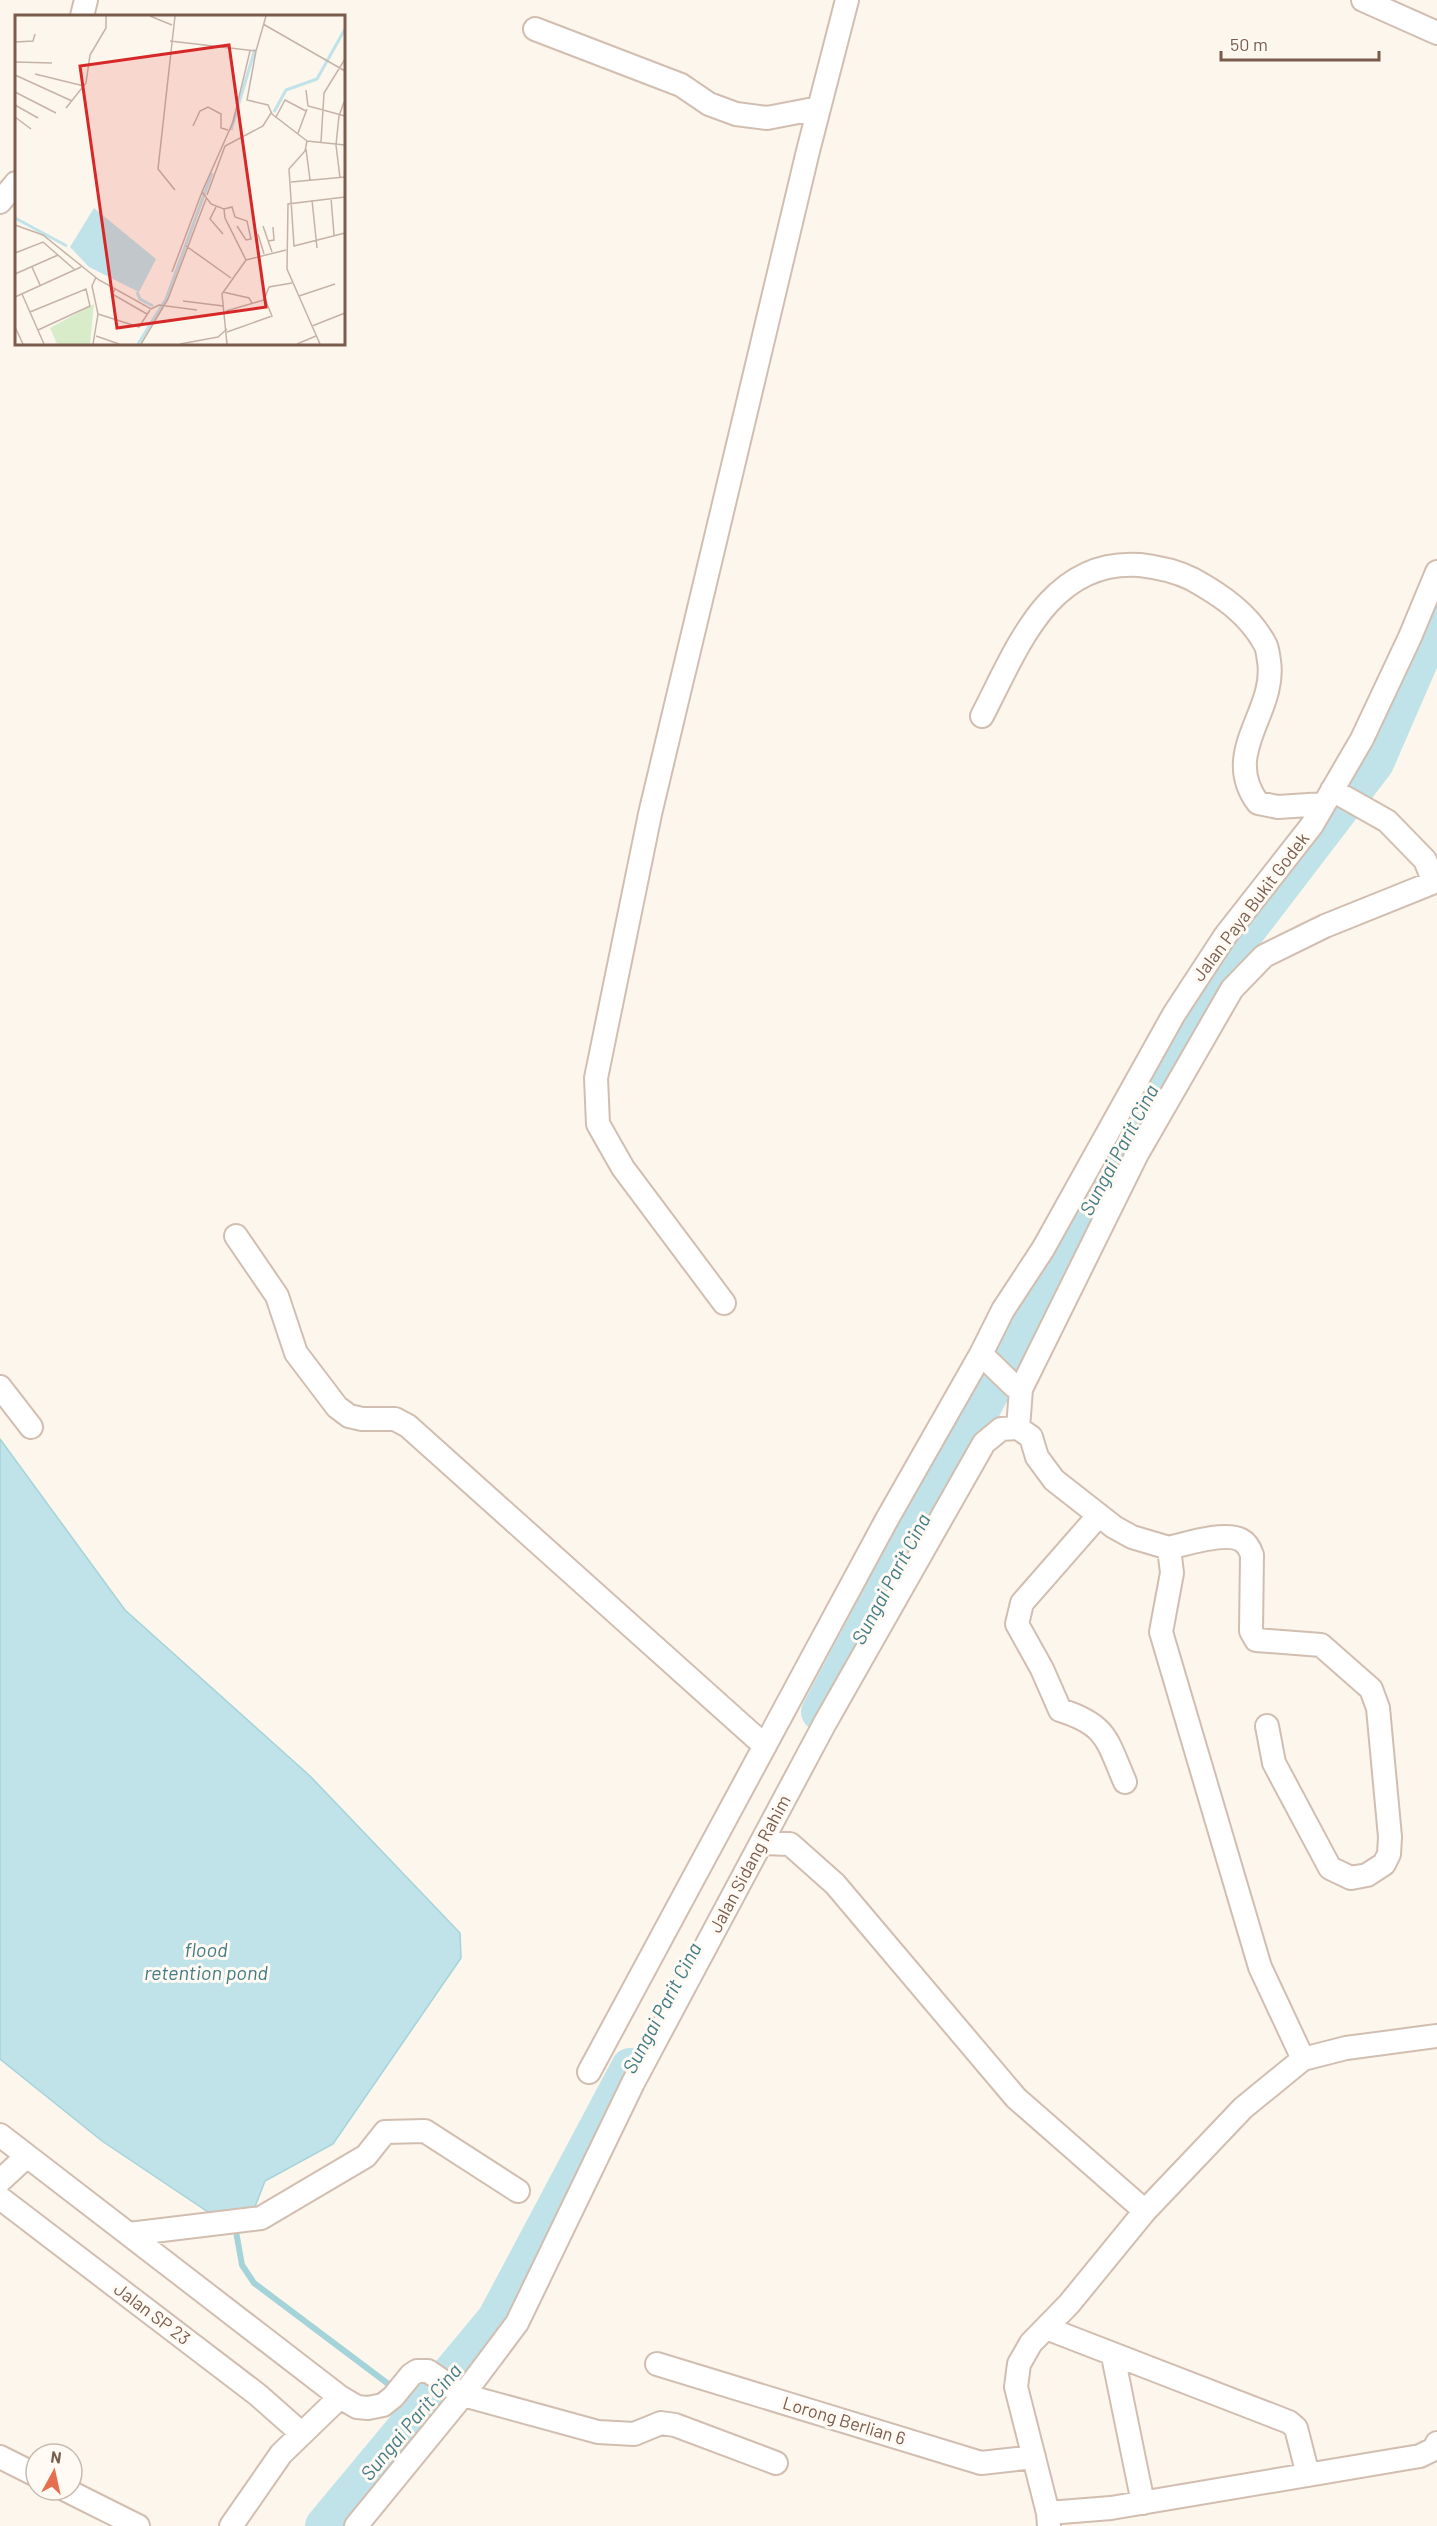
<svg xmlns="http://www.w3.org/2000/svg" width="1437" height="2526" font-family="Barlow,sans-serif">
  <rect width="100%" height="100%" fill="#fdf6ec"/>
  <path fill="#bfe3e8" stroke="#a5d3da" stroke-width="1.5" d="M0 1439 125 1610 310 1776 460 1933 461 1958 333 2144 265 2181 251 2217 220 2220 102 2141 0 2059Z"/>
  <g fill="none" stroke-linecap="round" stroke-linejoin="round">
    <path stroke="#a5d3da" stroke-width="6" d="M235 2226 242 2265 254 2283 391 2386"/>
    <path stroke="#bfe3e8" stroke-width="38" d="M820 1712 1212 976 1375 763 1437 620
      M324 2526 496 2319 630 2067"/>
    <g stroke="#d1beb0" stroke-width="26">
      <path id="minor" d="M1363 0 1437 33
        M82 16 86 0
        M535 29 681 85 709 104 736 114 767 118 819 108
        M0 202 16 183
        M982 716C1017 649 1049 558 1140 565 1157 567 1176 571 1192 579 1221 595 1249 614 1265 644 1268 649 1268 656 1269 661 1277 712 1220 752 1258 803L1278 807 1324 804
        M1332 790 1387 821 1425 860 1434 882
        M236 1236 277 1296 296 1353 337 1407 349 1416 362 1419H395L408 1426 765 1746
        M724 1303 623 1168 598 1124 596 1078 650 814 808 151 847 0
        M0 1387 31 1427
        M1021 1389 1137 1154 1232 989 1264 956 1325 926 1437 881
        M1018 1428 1021 1389 1014 1386 981 1354 1003 1310 1043 1249 1174 1014 1225 936 1312 825 1362 739 1410 637 1437 572
        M1018 1428 1031 1437 1037 1457 1054 1480 1114 1527 1132 1537 1169 1548 1172 1573 1161 1632 1260 1967 1303 2059
        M1099 1515 1022 1603 1017 1624 1042 1669 1060 1710C1108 1725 1107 1741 1125 1782
        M1169 1548C1186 1544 1225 1531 1241 1540 1247 1543 1250 1549 1252 1555L1251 1631 1256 1640 1321 1645 1371 1689 1378 1708 1390 1837 1389 1854 1384 1864 1367 1875 1351 1878 1330 1868 1274 1763 1267 1726
        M761 1843 790 1844 835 1884 1016 2098 1145 2211
        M589 2072 886 1521 981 1354
        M0 2135 340 2397 357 2407 368 2408 383 2405 393 2397 411 2375 417 2371H428L463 2395 598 2432 634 2434 661 2423 675 2425 776 2463
        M0 2181 27 2156
        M0 2198 258 2395 301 2433
        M129 2234 261 2218 366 2156 385 2132 425 2131 518 2191
        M1046 2328 1289 2422 1296 2428 1308 2475
        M1113 2356 1143 2503
        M657 2364 981 2463 1034 2457
        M0 2457 36 2475
        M66 2490 138 2526
        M1048 2513 1111 2508 1420 2456 1434 2449 1437 2443
        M231 2526 281 2454 340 2397
        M356 2526 463 2395 517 2323 633 2083 825 1723 984 1443 1001 1429 1018 1428
        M1049 2526 1048 2513 1016 2387 1019 2364 1031 2343 1069 2304 1145 2211 1243 2108 1303 2059 1346 2048 1437 2036"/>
    </g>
    <use href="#minor" stroke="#fff" stroke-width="22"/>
  </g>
  <g text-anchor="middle" stroke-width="6" stroke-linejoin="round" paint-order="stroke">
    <g font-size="18" fill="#7a5c4d" stroke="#fffaf3">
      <text transform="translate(1251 907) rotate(-53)" y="6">Jalan Paya Bukit Godek</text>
      <text transform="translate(750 1864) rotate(-62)" y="6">Jalan Sidang Rahim</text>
      <text transform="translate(152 2314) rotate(37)" y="6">Jalan SP 23</text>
      <text transform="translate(844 2421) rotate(17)" y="6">Lorong Berlian 6</text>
    </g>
    <g font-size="20" font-style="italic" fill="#437c86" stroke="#fffaf3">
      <text transform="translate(1119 1150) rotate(-62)" y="7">Sungai Parit Cina</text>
      <text transform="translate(891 1579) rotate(-62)" y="7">Sungai Parit Cina</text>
      <text x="206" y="1957">flood<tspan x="206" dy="23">retention pond</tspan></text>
      <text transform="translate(662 2008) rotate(-62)" y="7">Sungai Parit Cina</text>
      <text transform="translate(411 2422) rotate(-50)" y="7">Sungai Parit Cina</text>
    </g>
  </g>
  <g transform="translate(15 15)">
    <rect width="330" height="330" fill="#fdf6ec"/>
    <path d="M79 289 75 329H42L35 313Z" fill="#d8ecc9"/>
    <path d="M79 193 141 244 124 277 74 252 55 232Z" fill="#bfe3e8"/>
    <path fill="none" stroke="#bfe3e8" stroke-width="3" d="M259 97 271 75 302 64 330 14M216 115 240 34M0 203 52 231M122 277 125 284 138 291M123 329 151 284 197 158"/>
    <path fill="none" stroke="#c5b3a7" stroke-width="1.5" d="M135 1 157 10M248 9 330 56M155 26 241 36 251 1M0 27 18 26 20 19M241 36 232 85 253 90 257 99 292 126 290 136 274 154 279 231 330 218M0 47 37 48M20 59 69 71M0 60 57 86M291 75 293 91 330 101M0 77 41 98M0 90 23 103M51 93 71 68 75 40 91 13V1M0 102 16 114M261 102 270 85 291 96M178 111 185 96 193 92 206 99V113L213 115M283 118 292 94M292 126 330 130M306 127 309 78 330 44M291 134 295 165M325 163 321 130 324 101 329 87M276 167 330 162M160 175 143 154 160 1M192 180 210 131 248 111 256 98M316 183 319 220M297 185 302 233M201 192 195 204 208 219M209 194 217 192 220 202 232 206 236 224 231 225 222 211M0 210 28 220 84 265 136 294 144 290 182 295M248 211 257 237M243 219 249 239M253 226 259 225 258 212M171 231 216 263M0 238 28 227 60 255M231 245 210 203 209 194 196 189 187 177 218 107 235 36M17 252 25 270M157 257 187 177M0 259 43 240M100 274 97 279 132 299M208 277 234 283 237 288M7 279 29 329M284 281 320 269M0 282 66 252M168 286 208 291M211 296 249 285 254 272 277 268M15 297 71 274 75 291 23 315M83 299 124 312 135 295M297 311 330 298M0 312 8 329M212 317 257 301 250 284M81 321 104 329M78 329 83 299 77 271 81 262M126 329 153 284 191 184M165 329 203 322 212 314M212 329 207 279 231 245 271 235M282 329 301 321M305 329 272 254 273 189 330 182"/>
    <path fill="#d62828" fill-opacity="0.15" stroke="#d62828" stroke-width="3" d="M214 30 251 292 102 313 65 51Z"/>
    <rect width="330" height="330" fill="none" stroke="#7a5c4d" stroke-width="3"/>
  </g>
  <g transform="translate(54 2472) rotate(8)"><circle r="28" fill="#fffaf3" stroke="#cabbb1" stroke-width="1.5"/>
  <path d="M0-4.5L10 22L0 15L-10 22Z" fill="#e76f51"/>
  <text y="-9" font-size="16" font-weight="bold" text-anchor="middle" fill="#7a5c4d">N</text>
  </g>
  <path d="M1221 51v9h158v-9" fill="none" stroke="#7a5c4d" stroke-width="3"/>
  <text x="1230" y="51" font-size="18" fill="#7a5c4d" stroke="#fffaf3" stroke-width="4.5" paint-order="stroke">50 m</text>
</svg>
